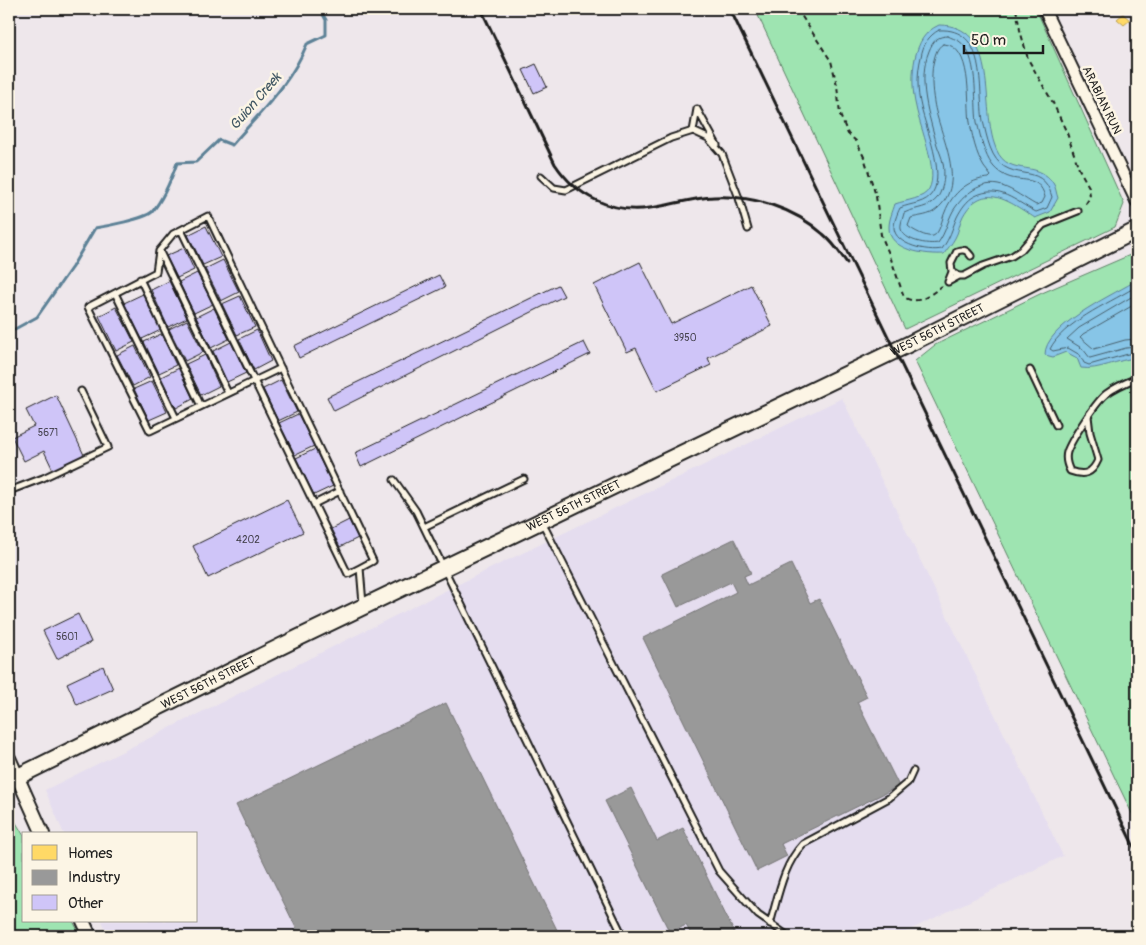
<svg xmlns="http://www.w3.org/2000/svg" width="1146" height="945" font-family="Pangolin,sans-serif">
  <rect width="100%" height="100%" fill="#eee7eb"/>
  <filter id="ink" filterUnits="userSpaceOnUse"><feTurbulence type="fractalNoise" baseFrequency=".02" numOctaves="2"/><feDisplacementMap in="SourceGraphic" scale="10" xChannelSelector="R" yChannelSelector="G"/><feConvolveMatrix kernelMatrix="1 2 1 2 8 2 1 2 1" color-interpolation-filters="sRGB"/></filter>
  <g filter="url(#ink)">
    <path fill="#e5ddef" d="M842 398 1063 856 897 936H109L102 921H196V834H64L45 790 475 576Z"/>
    <path fill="#9ee4b1" stroke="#5d8066" d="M755 9H1036L1124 204 1115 227 905 329Z
      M1137 252V824L915 361 935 345 1042 293Z
      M9 811 24 836V921H73L81 936H9Z"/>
    <path fill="#87c5e7" stroke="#5c8196" d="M939 25C999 25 981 103 994 143 1005 181 1036 157 1053 183 1056 187 1056 193 1058 198L1050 212 1035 218C1010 202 983 180 963 216 959 223 959 232 955 238 952 244 947 249 944 254 927 255 888 251 889 227 889 219 893 211 895 204 906 200 924 199 929 189 939 171 920 128 916 107 912 91 912 73 915 58 919 42 924 32 939 25Z
      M1132 283 1137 285V358C1118 359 1099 371 1081 368L1077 358 1066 352 1053 357 1045 355C1044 327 1110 296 1132 283Z"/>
    <path fill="#ffd966" stroke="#bba050" d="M1123 14 1130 20 1124 25 1117 19Z"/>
    <path fill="#999" stroke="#747474" d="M734 539 751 573 744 576 748 585 791 564 810 603 819 599 867 697 857 702 899 786 781 844 787 856 757 871 643 638 736 592 731 582 678 607 662 574Z
      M446 703 560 936H300L236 805Z
      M631 788 657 841 683 828 736 936H692L686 925 670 933 605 801Z"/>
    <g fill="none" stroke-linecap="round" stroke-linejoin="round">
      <path stroke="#47606d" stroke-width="1" d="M939 30C988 27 978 89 983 121 985 129 987 139 990 147 1005 189 1042 157 1052 197L1047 208 1036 212C1015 201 999 184 975 196 967 200 961 209 957 217 951 231 951 236 942 249 928 252 895 245 894 228 894 222 897 214 900 208 911 203 926 204 933 192 945 172 926 129 921 107 917 91 917 73 921 57 923 45 928 36 939 30Z
        M948 36C951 38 956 39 959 41 979 54 974 101 977 122 979 130 981 140 984 148 988 160 993 169 1004 175 1020 184 1039 173 1045 197L1042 203 1036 205C1025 199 1014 190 1002 186 981 179 963 195 953 211 947 222 946 232 938 243 928 245 904 241 901 229 900 224 903 218 904 213 917 207 929 209 938 197 944 187 945 174 943 163 942 157 939 151 937 145 929 116 917 80 929 51 933 41 937 36 948 36Z
        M943 44C973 44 967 102 970 122 972 136 976 154 984 167 986 170 989 173 991 176L989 178C969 179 952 193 945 212 942 218 940 234 933 236 927 238 912 230 908 226L911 218C918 216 926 216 933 212 971 186 939 136 934 102 932 90 931 76 933 64 935 56 936 48 943 44Z
        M1137 289H1132C1107 304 1063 323 1050 349L1053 351 1068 348 1080 355 1084 363 1089 365 1128 354 1137 353
        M1137 296H1133L1079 328 1067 339 1083 349 1090 358 1126 348 1137 347
        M1137 303 1083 334 1080 337 1094 349 1125 340 1137 339"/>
      <path stroke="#5c8196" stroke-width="3" d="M9 335 13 330 37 317 72 267 95 228C107 226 144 219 152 212 164 198 171 180 177 163L196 162 219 140 232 145C261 111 290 85 307 44L326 35V20L320 9"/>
    </g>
    <path fill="#cfc5f8" stroke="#1c1c1c" d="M536 64 547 87 534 93 523 70Z
      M206 226 221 257 203 265 188 235Z
      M184 248 194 270 177 278 166 256Z
      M223 260 239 292 221 301 205 269Z
      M640 262 671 324 751 285 772 326 708 358 711 365 657 391 636 348 627 352 594 285Z
      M197 273 213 304 194 313 179 282Z
      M439 275 445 287 299 358 294 346Z
      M169 281 187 318 168 327 151 290Z
      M558 285 564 296 334 411 327 397Z
      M143 294 161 330 142 339 124 303Z
      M240 296 255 327 237 335 222 304Z
      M116 307 134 342 116 351 99 316Z
      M214 308 229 339 211 348 196 317Z
      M187 320 203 352 185 361 169 329Z
      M257 330 271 361 254 370 239 339Z
      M161 334 176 365 159 373 144 342Z
      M231 342 246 373 227 382 213 351Z
      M584 342 590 354 361 467 355 453Z
      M135 346 150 377 133 386 117 355Z
      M205 355 219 386 201 395 186 364Z
      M179 368 193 399 176 408 161 377Z
      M281 380 297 412 278 421 263 389Z
      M152 381 167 412 149 420 134 389Z
      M56 395 84 455 53 470 44 451 24 461 12 437 34 426 26 410Z
      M298 414 314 446 295 455 279 423Z
      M315 449 333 486 314 495 296 458Z
      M287 500 303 532 208 578 193 546Z
      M349 520 358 538 340 547 331 529Z
      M78 614 91 642 57 659 43 631Z
      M103 666 113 689 77 705 67 683Z"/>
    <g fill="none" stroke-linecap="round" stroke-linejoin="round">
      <g stroke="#1c1c1c" stroke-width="9">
        <path id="service" d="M693 131 697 109 717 145
          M541 176 554 188 566 190 671 138 693 131 708 138 722 154 739 198 748 229
          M181 230 348 574 360 568
          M160 252 228 393
          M971 256C967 250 964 249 957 251L951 263 952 272 959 276H964L983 266 1012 256 1021 250 1043 225 1078 211
          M952 272 948 282 959 276
          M140 279 201 406
          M115 293 176 418
          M281 368 150 431 88 307 156 272 159 251 173 234 208 216C263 331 318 446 373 561L360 568 363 604
          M1030 370 1056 425
          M1088 416 1090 433 1098 460C1092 474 1084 476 1070 471 1067 465 1065 459 1067 452 1071 440 1096 402 1106 394 1115 387 1127 382 1137 378
          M394 480 416 511 623 936
          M9 491 43 478 108 447 81 391
          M314 504 340 491
          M542 522 719 871 758 915 788 936
          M424 527 524 479
          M770 924C778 897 783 865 803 844L889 798 908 782 913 771"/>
      </g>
      <g stroke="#1c1c1c" stroke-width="14">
        <path id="minor" d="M1044 9 1137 203"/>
      </g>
      <g stroke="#1c1c1c" stroke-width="16">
        <path id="tertiary" d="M9 758 43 834
          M83 921 90 936"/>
      </g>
      <g stroke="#1c1c1c" stroke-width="19">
        <g id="primary">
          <path id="s1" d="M9 781 298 638 909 344 1137 230"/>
        </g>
      </g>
      <path stroke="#1c1c1c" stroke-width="2" stroke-dasharray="5 4" stroke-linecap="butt" d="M797 9 831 61 837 85 840 115 848 134 856 141 864 157 876 196 881 235 890 256 904 297C918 306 930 295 942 286
        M1016 9 1020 30 1028 59 1053 103 1067 133 1079 169 1089 187 1090 197 1084 207"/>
      <use href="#service" stroke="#fcf5e5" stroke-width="5"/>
      <use href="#minor" stroke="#fcf5e5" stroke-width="10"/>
      <use href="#tertiary" stroke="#fcf5e5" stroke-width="12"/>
      <use href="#primary" stroke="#fcf5e5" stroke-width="15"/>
      <path stroke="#1c1c1c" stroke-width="3" d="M481 9 555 164C576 196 612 214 650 208 671 205 692 198 714 197 752 195 794 208 823 234 833 242 840 253 847 263
        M730 9 1137 853"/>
    </g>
  </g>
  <g text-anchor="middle" stroke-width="5" stroke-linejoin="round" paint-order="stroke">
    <g font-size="10" fill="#494653">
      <text x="685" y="341">3950</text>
      <text x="48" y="436">5671</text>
      <text x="248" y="543">4202</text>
      <text x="67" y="640">5601</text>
    </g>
    <g font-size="12" fill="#1c1c1c" stroke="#fcf5e5">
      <text transform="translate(1102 100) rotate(64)" y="4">ARABIAN RUN</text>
      <text dy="4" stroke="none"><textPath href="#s1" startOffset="1032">WEST 56TH STREET</textPath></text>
      <text dy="4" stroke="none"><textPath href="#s1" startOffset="628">WEST 56TH STREET</textPath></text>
      <text dy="4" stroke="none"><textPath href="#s1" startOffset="222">WEST 56TH STREET</textPath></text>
    </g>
    <g font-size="14" font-style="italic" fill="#415763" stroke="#fcf5e5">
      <text transform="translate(255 101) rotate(-49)" y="5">Guion Creek</text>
    </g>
  </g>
  <rect width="1146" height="945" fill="none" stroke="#fcf5e5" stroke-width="30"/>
  <rect x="15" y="15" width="1116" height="915" fill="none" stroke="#1c1c1c" stroke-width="2" filter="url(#ink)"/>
  <rect x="22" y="832" width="175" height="90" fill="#fcf5e5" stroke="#a29e95"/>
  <rect x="32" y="845" width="25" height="15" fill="#ffd966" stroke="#a29e95"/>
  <text x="68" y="858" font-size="15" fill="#1c1c1c">Homes</text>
  <rect x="32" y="870" width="25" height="15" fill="#999999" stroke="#a29e95"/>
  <text x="68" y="882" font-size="15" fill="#1c1c1c">Industry</text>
  <rect x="32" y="895" width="25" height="15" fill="#cfc5f8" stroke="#a29e95"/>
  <text x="68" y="908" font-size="15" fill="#1c1c1c">Other</text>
  <path d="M964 45v8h79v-8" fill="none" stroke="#1c1c1c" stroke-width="2.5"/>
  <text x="971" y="45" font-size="15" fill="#1c1c1c" stroke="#fcf5e5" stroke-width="4" paint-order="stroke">50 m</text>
</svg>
